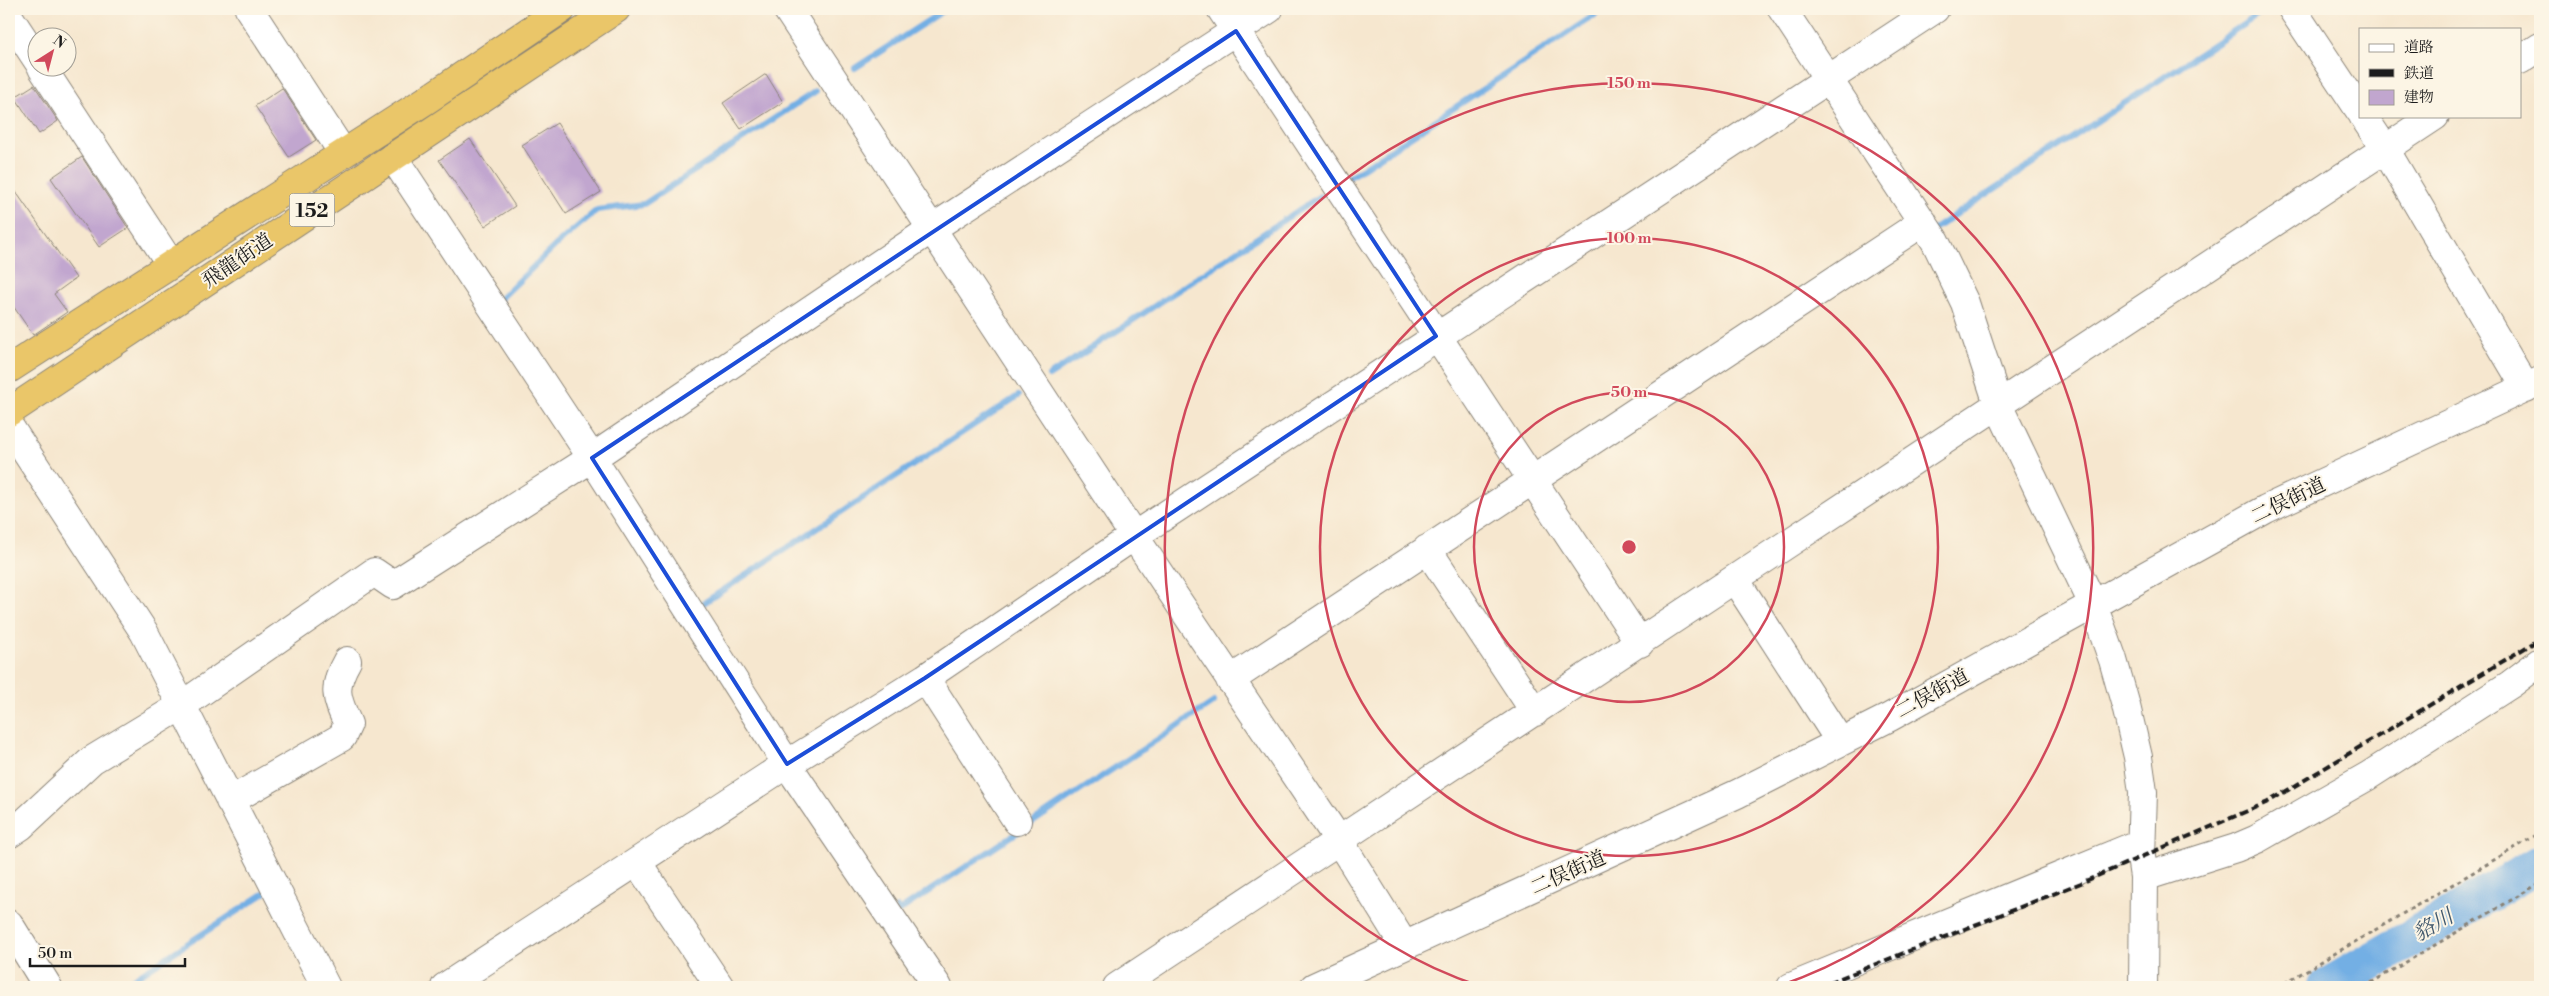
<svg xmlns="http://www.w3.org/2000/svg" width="2549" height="996" font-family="'Libre Bodoni','Noto Serif JP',serif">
  <rect width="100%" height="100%" fill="#fcf5e5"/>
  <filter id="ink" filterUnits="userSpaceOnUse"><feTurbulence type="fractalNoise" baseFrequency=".02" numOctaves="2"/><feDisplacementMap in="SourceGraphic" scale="10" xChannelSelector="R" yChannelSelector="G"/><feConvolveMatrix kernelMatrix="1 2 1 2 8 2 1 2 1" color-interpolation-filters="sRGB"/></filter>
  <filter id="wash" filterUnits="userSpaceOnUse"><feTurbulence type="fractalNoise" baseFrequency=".0096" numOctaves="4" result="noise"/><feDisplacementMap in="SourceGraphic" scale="20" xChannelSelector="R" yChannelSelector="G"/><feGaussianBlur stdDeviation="1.12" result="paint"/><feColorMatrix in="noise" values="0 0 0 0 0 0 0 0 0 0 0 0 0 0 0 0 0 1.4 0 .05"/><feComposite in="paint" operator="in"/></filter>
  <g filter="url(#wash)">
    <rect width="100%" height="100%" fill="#f6e7cf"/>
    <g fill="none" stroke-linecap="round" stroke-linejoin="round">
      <path stroke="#73afe4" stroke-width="6" d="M855 68 946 9
        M1348 178 1604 9
        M1934 229 2267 9
        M496 303 557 244 597 210 644 204 816 91
        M1049 376 1320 196
        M699 606 1018 396
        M897 908 899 911 1214 702
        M121 987 265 893"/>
      <path stroke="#73afe4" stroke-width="38" d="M2327 987 2540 864"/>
    </g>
    <g id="blocks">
      <path fill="#c1a6cf" d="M766 74 783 102 741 129 723 103Z
        M34 85 58 121 39 134 15 97Z
        M282 88 316 140 289 157 255 106Z
        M557 123 601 192 566 214 522 145Z
        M470 139 515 206 485 226 439 160Z
        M82 157 128 228 99 247 51 178Z
        M9 182 76 278 54 294 67 312 33 335 9 300Z"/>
    </g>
  </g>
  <g filter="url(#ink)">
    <use href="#blocks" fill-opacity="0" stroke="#898276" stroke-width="1"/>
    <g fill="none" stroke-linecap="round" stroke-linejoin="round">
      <g stroke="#898276" stroke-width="30">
        <path id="minor" d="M249 9 343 153
          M787 9 1134 536 1340 842 1404 945
          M1221 9 1640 643
          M1782 9 1935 241 1965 303 1999 407 2093 604 2113 660 2126 706 2138 757 2143 792 2141 857 2144 877 2143 987
          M2292 9 2360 111
          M9 17 38 61
          M2520 60 2540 47
          M42 68 170 263
          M2363 116 2385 149 2526 388
          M393 157 592 458 787 764 938 987
          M9 426 144 632 326 987
          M1427 549 1535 712
          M1736 581 1839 740
          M925 678 1017 821
          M1230 680 1923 222
          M230 801 342 737 348 724C336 698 332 687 347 661
          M9 834 21 826 92 760 181 706 374 572 393 585 592 458 933 228 1269 9
          M637 862 720 987
          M2144 877 2236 848 2257 839 2368 776 2511 684 2540 662
          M9 924 48 987
          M445 987 787 764 925 678 1134 536 1935 9
          M1117 987 2435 116
          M1314 987 1737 794 1890 717 2266 509 2540 381
          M1791 987 2141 843"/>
      </g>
      <g stroke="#898276" stroke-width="30">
        <path id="highway" d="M9 369 428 99 562 9
          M9 412 616 9"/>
      </g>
      <path stroke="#898276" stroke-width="3" stroke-dasharray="4 4" stroke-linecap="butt" d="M2278 987 2540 833
        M2364 987 2540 883"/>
      <use href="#minor" stroke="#fff" stroke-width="28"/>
      <use href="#highway" stroke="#eac669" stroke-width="28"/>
      <path stroke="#1c1c1c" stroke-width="4" stroke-dasharray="8 4" stroke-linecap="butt" d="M1818 987 2081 883 2268 802 2540 639"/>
    </g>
  </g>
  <path fill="none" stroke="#1d4ed8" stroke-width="4" stroke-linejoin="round" d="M1236 31 1436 336 925 678 787 764 592 458Z"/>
  <g fill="none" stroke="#d1495b" stroke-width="2.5">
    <circle cx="1629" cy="547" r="155"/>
    <circle cx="1629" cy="547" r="309"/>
    <path d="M1482 987A464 464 0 1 1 1776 987"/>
  </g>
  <g text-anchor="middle" stroke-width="4" stroke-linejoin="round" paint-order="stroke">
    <rect fill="#fcf5e5" stroke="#5f5d58" stroke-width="1" x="289.5" y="193.5" width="45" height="33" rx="4"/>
    <g font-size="19" font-weight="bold" fill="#1c1c1c">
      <text x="312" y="217">152</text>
    </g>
    <g font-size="20" fill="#1c1c1c" stroke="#fcf5e5">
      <text transform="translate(237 260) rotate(-34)" y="7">飛龍街道</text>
      <text transform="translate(2288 500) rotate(-26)" y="7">二俣街道</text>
      <text transform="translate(1932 693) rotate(-29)" y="7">二俣街道</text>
      <text transform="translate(1568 872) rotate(-24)" y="7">二俣街道</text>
    </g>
    <g font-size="21" font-style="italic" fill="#3f576c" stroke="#fcf5e5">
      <text transform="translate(2433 925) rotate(-30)" y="7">貉川</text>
    </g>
  </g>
  <circle cx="1629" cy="547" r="8" fill="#d1495b" stroke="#fcf5e5" stroke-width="2.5"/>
  <g font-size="15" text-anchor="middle" font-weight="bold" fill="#d1495b" stroke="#fcf5e5" stroke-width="4" stroke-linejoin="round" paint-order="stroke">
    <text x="1629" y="88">150 m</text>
    <text x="1629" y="243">100 m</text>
    <text x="1629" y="397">50 m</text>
  </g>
  <rect width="2549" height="996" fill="none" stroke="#fcf5e5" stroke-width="30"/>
  <rect x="2359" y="28" width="162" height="90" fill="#fcf5e5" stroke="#a29e95"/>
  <rect x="2369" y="44" width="25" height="8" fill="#ffffff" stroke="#a29e95"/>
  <text x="2404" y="52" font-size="15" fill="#1c1c1c">道路</text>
  <rect x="2369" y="69" width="25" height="8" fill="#1c1c1c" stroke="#a29e95"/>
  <text x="2404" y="78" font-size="15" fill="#1c1c1c">鉄道</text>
  <rect x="2369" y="90" width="25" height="15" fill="#c1a6cf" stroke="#a29e95"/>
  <text x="2404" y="102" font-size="15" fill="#1c1c1c">建物</text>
  <g transform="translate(52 52) rotate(36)"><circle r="24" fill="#fcf5e5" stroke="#a29e95"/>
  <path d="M0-4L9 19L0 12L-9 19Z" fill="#d1495b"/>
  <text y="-8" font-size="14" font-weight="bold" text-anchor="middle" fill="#1c1c1c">N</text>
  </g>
  <path d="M30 958v8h155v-8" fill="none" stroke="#1c1c1c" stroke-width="2.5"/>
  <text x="38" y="958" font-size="15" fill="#1c1c1c" stroke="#fcf5e5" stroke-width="4" paint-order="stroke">50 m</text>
</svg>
